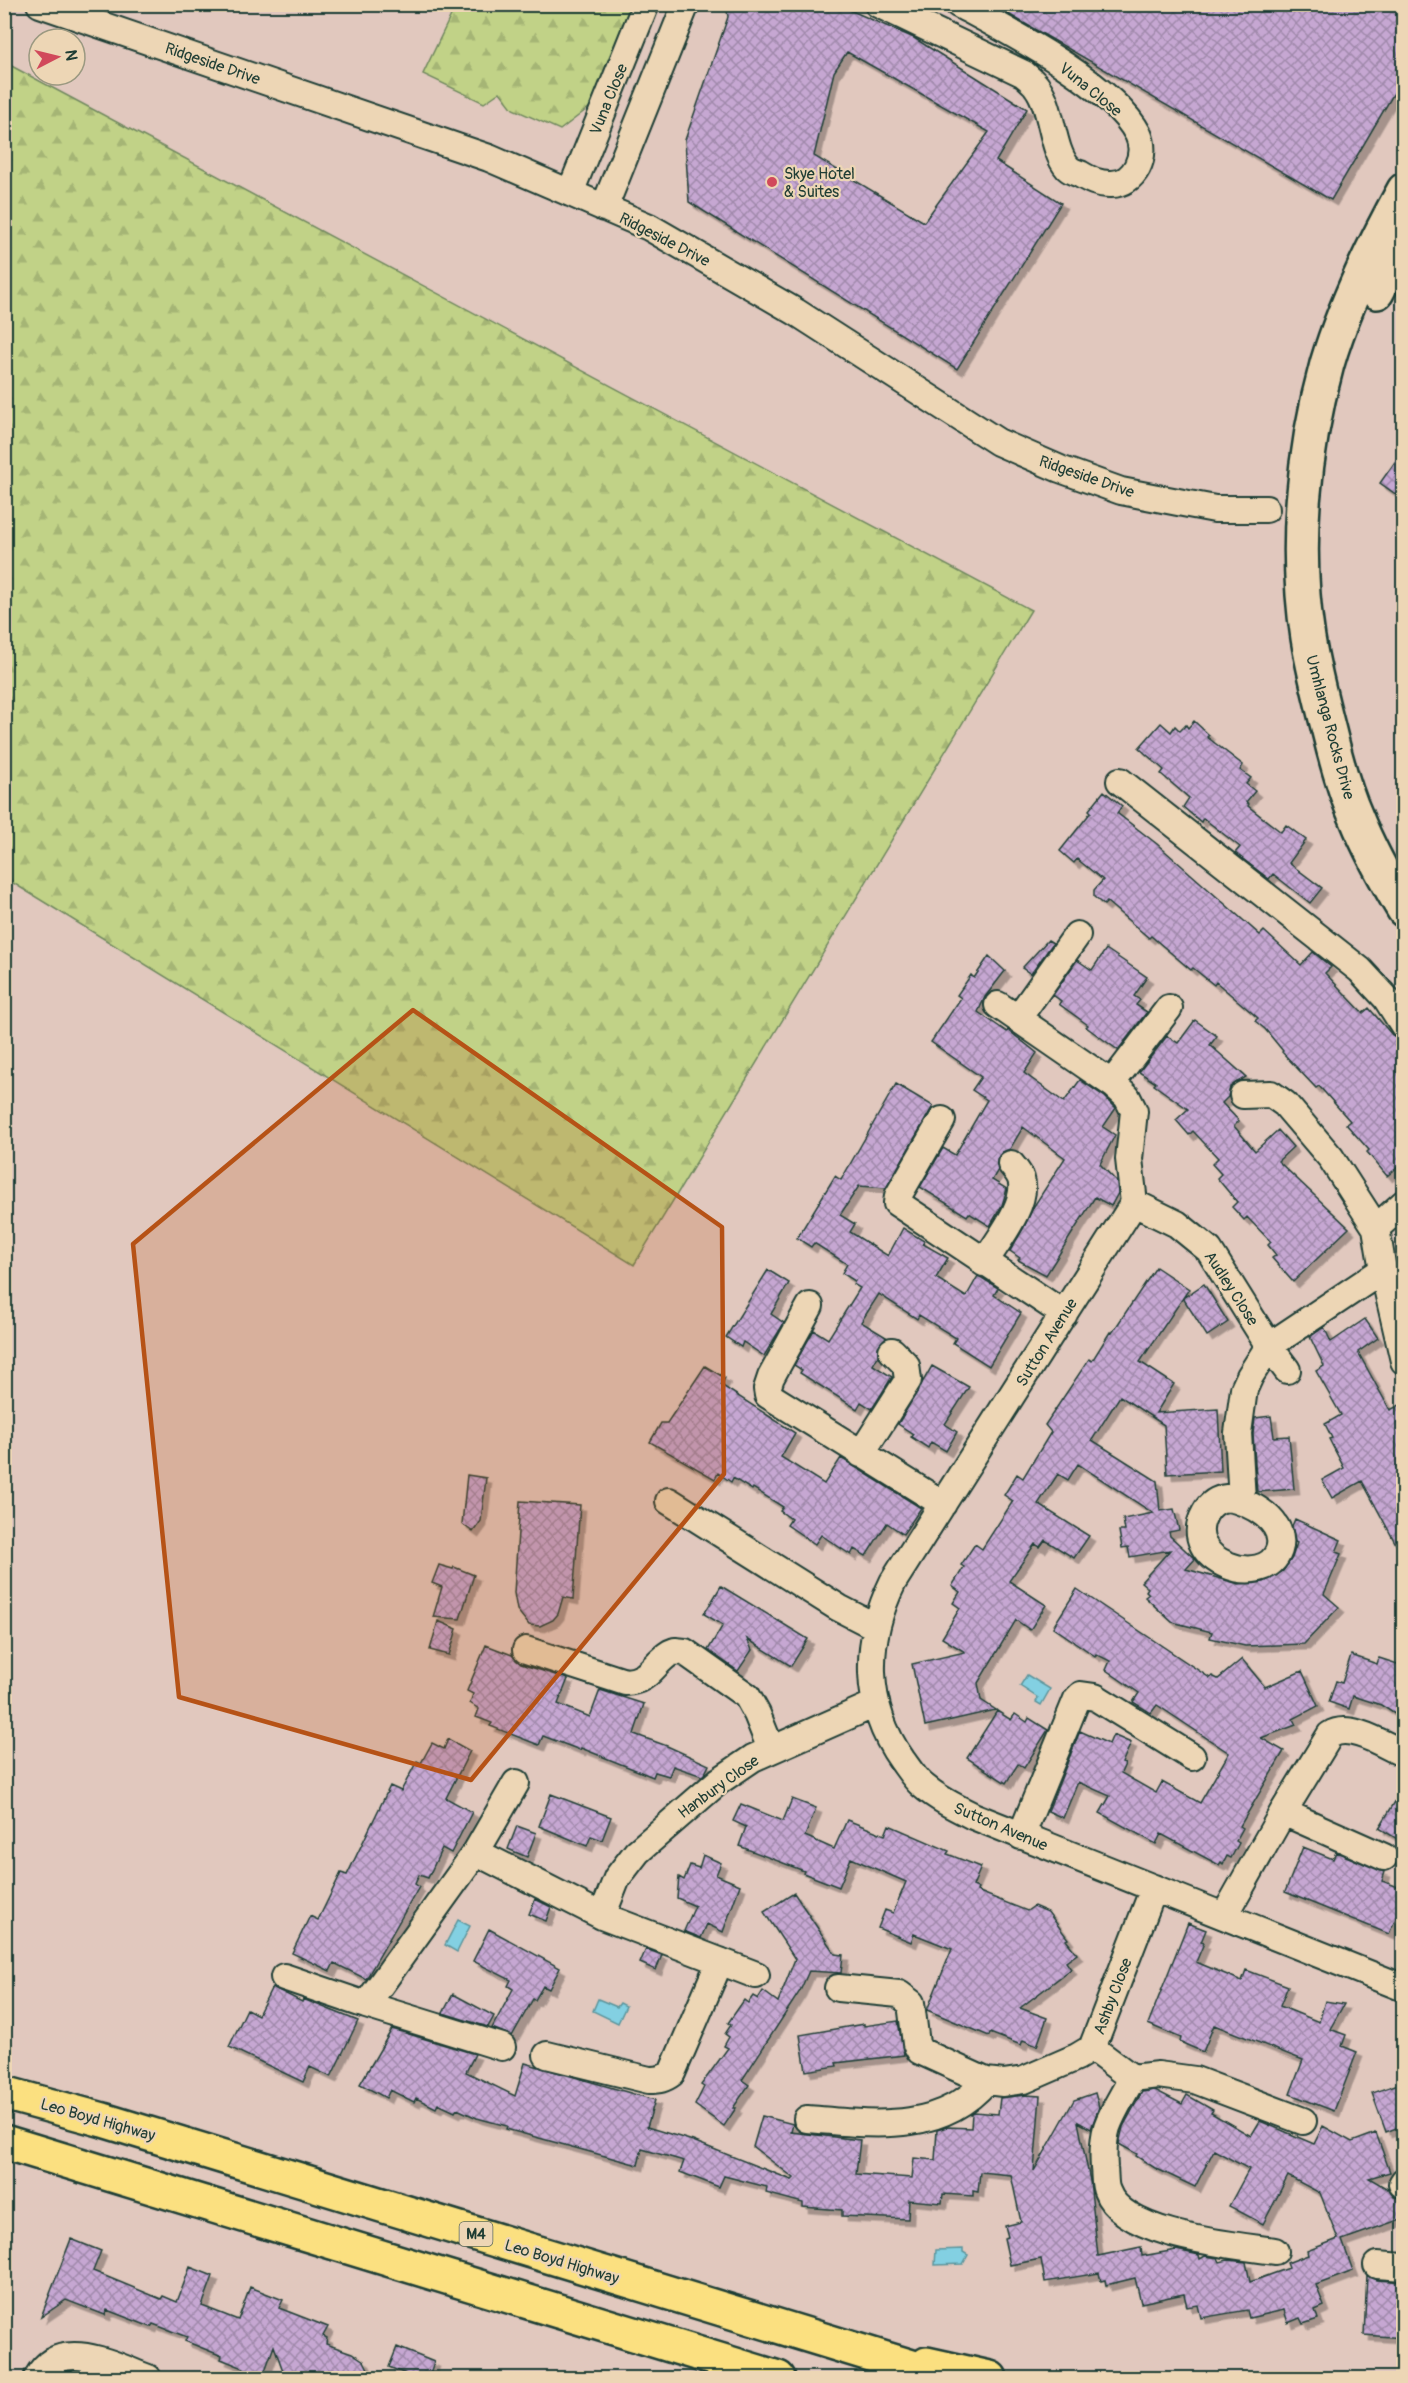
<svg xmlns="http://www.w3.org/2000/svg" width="1408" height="2383" font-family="Pangolin,sans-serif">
  <defs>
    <pattern id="forest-firs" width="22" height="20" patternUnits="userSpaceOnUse" patternTransform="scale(1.5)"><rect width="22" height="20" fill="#c1d287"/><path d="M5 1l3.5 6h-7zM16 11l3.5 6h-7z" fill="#a5b575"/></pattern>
    <pattern id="building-cross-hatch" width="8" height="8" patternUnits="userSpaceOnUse" patternTransform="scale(1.5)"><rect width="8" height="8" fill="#c6a7d2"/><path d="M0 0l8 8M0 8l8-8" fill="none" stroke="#a089ab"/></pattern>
    <filter id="shadow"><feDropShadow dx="5.5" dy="5.5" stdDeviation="0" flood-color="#0004"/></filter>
  </defs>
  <rect width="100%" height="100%" fill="#e1c8be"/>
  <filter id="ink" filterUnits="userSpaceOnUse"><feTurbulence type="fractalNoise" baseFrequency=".0167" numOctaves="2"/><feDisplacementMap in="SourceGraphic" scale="12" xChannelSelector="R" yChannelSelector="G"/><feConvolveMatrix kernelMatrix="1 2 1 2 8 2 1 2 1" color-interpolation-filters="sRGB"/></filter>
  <g filter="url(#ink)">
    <path fill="url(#forest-firs)" stroke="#70885e" stroke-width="1.5" d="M456 5H642L595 103 560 130 513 109 500 92 484 103 423 74Z
      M4 62 1031 610 634 1265 5 878Z"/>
    <path fill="#83d0e2" stroke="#5b959c" stroke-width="1.5" d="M1027 1675 1050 1689 1041 1705 1036 1702 1038 1698 1020 1686Z
      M458 1920 470 1926 457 1952 445 1945Z
      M598 1999 617 2007 620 2003 626 2006 618 2023 593 2011Z
      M963 2249V2252L968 2255 963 2264 935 2265 936 2250Z"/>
    <path fill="url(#building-cross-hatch)" stroke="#1f3d34" stroke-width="1.5" fill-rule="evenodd" filter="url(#shadow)" d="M726 4H836L914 38 1027 109 996 161 1061 203 957 369 689 202 685 140 728 17ZM847 52 989 132 924 222 814 156 834 72Z
      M991 4H1404V76L1331 200Z
      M1404 449V500L1380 483Z
      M1194 721 1209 735 1207 737 1243 765 1240 770 1251 778 1246 784 1255 791 1246 802 1249 804 1248 806 1281 832 1286 825 1306 840 1289 863 1322 888 1310 903 1273 874 1269 879 1235 853 1240 847 1203 818 1201 822 1183 807 1189 798 1161 774 1164 770 1139 748 1161 723 1171 732 1175 726 1180 731 1186 725 1188 728Z
      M1104 791 1122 806 1117 813 1157 844 1260 935 1264 931 1301 965 1313 952 1331 967 1325 973 1363 1013 1369 1008 1392 1035 1402 1040 1404 1043V1162L1387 1176 1367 1152 1369 1150 1346 1124 1350 1121 1319 1086 1316 1088 1282 1052 1283 1051 1265 1029 1255 1021 1258 1018 1216 982 1214 985 1193 968 1191 970 1151 936 1149 938 1107 902 1104 905 1094 897V890L1103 880 1077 859 1074 863 1060 851 1091 812 1089 810Z
      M1048 940 1053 943 1031 974 1022 968Z
      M1106 949 1147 977 1134 996 1140 1000 1136 1005 1147 1012 1118 1050 1086 1027 1088 1025 1059 1004 1061 1001 1053 995 1077 960 1092 970Z
      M989 956 1005 971 985 997 978 1012 1007 1032 1008 1030 1037 1053 1024 1073 1064 1102 1080 1080 1105 1097 1116 1108 1103 1127 1115 1135 1100 1164 1117 1182 1118 1193 1111 1206 1095 1197 1046 1275 1018 1260 1020 1258 1010 1251 1023 1229 1034 1206 1065 1158 1023 1127 1010 1149 1002 1152 997 1159 998 1170 992 1180 1007 1189 1002 1205 990 1226 969 1213 967 1216 920 1187 943 1148 955 1155 987 1100 972 1090 981 1077 931 1042 961 998 957 995 971 975 974 978Z
      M1195 1020 1217 1036 1210 1045 1246 1077 1230 1087 1228 1097 1222 1103 1239 1121 1234 1126 1255 1151 1278 1130 1293 1147 1278 1161 1349 1228 1293 1282 1272 1258 1276 1255 1268 1245 1271 1242 1247 1217 1244 1220 1232 1207 1237 1202 1217 1178 1221 1174 1212 1164 1218 1158 1193 1131 1189 1135 1176 1120 1188 1109 1154 1085 1156 1083 1139 1072 1167 1036 1178 1043Z
      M896 1084 933 1106 886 1188 859 1186 840 1215 855 1224 850 1232 888 1256 903 1228 924 1241 923 1244 948 1258 936 1278 966 1297 978 1276 982 1278 998 1288 994 1295 1021 1313 989 1366 953 1343 956 1338 919 1315 917 1319 879 1294 861 1322 886 1337 878 1347V1356L873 1365 892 1377 872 1409 861 1402 857 1409 800 1373 802 1370 794 1365 814 1330 828 1339 860 1288 853 1284 855 1281 842 1273 847 1264 814 1243 811 1247 797 1238 835 1176 841 1180Z
      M1156 1267 1189 1289 1140 1362 1174 1384 1156 1413 1218 1409 1221 1471 1167 1474 1164 1425 1120 1396 1092 1440 1157 1481 1160 1511 1174 1509 1179 1530 1169 1532 1170 1536 1195 1559 1186 1569 1239 1584 1264 1582 1283 1571 1292 1558 1297 1543 1295 1542 1292 1526 1295 1519 1341 1540 1336 1552 1341 1554 1324 1594 1339 1607 1304 1644 1245 1646 1210 1638 1212 1632 1172 1622 1145 1597 1149 1594 1146 1591 1148 1588 1141 1582 1170 1550 1130 1557 1128 1547 1122 1548 1119 1531H1125L1123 1519 1153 1513 1078 1464 1068 1480 1058 1474 1038 1504 1089 1536 1074 1558 1045 1540 1040 1547 1035 1544 1009 1581 1046 1605 1030 1630 1016 1620 978 1683 981 1700 996 1710 925 1726 912 1664 965 1652 942 1638 960 1608 953 1603 960 1592 952 1586 964 1567 961 1565 975 1544 982 1549 1013 1501 1004 1495 1017 1474 1023 1478 1051 1432 1045 1425 1089 1359 1092 1361 1110 1332 1112 1333Z
      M768 1270 789 1283 771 1314 784 1323 764 1356 743 1342 741 1347 726 1337Z
      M1204 1284 1228 1322 1207 1336 1183 1298Z
      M1365 1319 1378 1338 1358 1352 1390 1410 1404 1403V1559L1362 1481 1332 1498 1322 1480 1344 1468 1329 1439 1332 1438 1325 1424 1341 1415 1316 1371 1324 1366 1310 1337 1324 1327 1331 1342Z
      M705 1366 725 1378 721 1385 795 1433 781 1457 824 1484 841 1458 921 1508 903 1534 887 1523 866 1556 854 1549 851 1555 821 1535 815 1544 787 1525 791 1519 780 1511 783 1507 753 1488 752 1490 733 1478 731 1482 718 1473 715 1479 650 1442 661 1423H667Z
      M932 1366 969 1387 945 1424 957 1432 946 1451 931 1442 928 1448 911 1437 913 1434 898 1424Z
      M1271 1416 1274 1437 1289 1436 1294 1489 1257 1492 1253 1434 1255 1418Z
      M467 1475 486 1478 481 1521 473 1532 462 1524Z
      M520 1501 580 1505 573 1599 563 1597 558 1614 553 1620 540 1626 529 1625 517 1610 514 1593Z
      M439 1565 453 1569 454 1567 474 1575 460 1619 433 1617 442 1587 432 1583Z
      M721 1586 808 1639 791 1666 747 1639 752 1650 738 1671 708 1650 723 1625 704 1614Z
      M1077 1589 1210 1678 1212 1676 1218 1679 1242 1659 1265 1687 1302 1671 1318 1706 1293 1719 1296 1725 1261 1738 1284 1751 1240 1826 1243 1828 1236 1841 1239 1843 1231 1858 1227 1856 1223 1864 1221 1862 1219 1865 1161 1834 1156 1844 1100 1813 1110 1796 1078 1782 1063 1818 1048 1811 1080 1731 1109 1744 1113 1735 1131 1743 1122 1763 1125 1764 1121 1773 1156 1793 1162 1782 1200 1803 1229 1753 1157 1705 1151 1713 1133 1702 1139 1693 1106 1670 1110 1661 1096 1654 1095 1656 1053 1627Z
      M438 1621 457 1629 449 1655 430 1650Z
      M486 1645 512 1655 521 1664 568 1679 558 1704 590 1717 600 1690 644 1704 634 1734 667 1746 709 1765 705 1773 702 1776 673 1766 669 1776 655 1772 653 1777 581 1748 580 1750 543 1736 539 1745 490 1726 492 1723 476 1717 479 1709 470 1703 473 1694 467 1691Z
      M1351 1655 1377 1664 1379 1658 1404 1666V1720L1381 1705 1353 1696 1349 1709 1329 1702 1336 1681 1342 1683Z
      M997 1711 1011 1720 1015 1714 1027 1722 1029 1718 1048 1730 1024 1768 1018 1764 1006 1783 967 1758Z
      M448 1739 470 1751 446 1798 472 1812 451 1853 442 1848 428 1878 419 1875 415 1884 419 1887 366 1979 334 1963 330 1971 292 1953 310 1916 318 1920 341 1873 347 1875 390 1786 401 1791 417 1761 421 1763 432 1743 444 1749Z
      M1404 1787V1843L1379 1828Z
      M551 1794 611 1817 602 1840 591 1836 587 1846 539 1826Z
      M792 1799 816 1808 805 1836 834 1849 847 1820 885 1835 889 1825 949 1851 947 1854 981 1867 973 1886 978 1888 977 1891 1027 1911 1034 1906 1048 1912 1068 1939 1066 1940 1077 1954 1066 1962 1071 1969 1020 2008 1047 2018 1037 2046 1023 2040 1021 2045 990 2033 989 2036 927 2010 952 1949 914 1934 911 1942 878 1928 885 1910 893 1913 906 1882 851 1858 839 1887 803 1873 804 1871 739 1846 746 1827 733 1821 741 1804 783 1821Z
      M517 1826 536 1833 527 1857 508 1849Z
      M1303 1847 1333 1859 1336 1852 1385 1872 1382 1881 1404 1889V1899L1389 1934 1285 1892Z
      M703 1855 721 1863 716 1875 740 1885 723 1932 707 1924 701 1938 684 1931 695 1906 677 1898 679 1877 684 1880 690 1865 699 1868Z
      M794 1893 835 1954 843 1955 841 1973 809 1971 800 1991 742 2080 749 2085 733 2108H736L724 2126 695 2105 704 2087 701 2085 728 2048 724 2046 729 2037 725 2034 731 2025 728 2023 744 2000 748 2003 753 1996 758 1999 763 1991 778 2002 795 1959 764 1912Z
      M535 1899 551 1907 546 1921 529 1914Z
      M1188 1923 1206 1930 1201 1942 1204 1943 1196 1962 1242 1981 1246 1970 1288 1986 1280 2006 1319 2022 1325 2001 1344 2004 1330 2029 1346 2035 1342 2046 1357 2052 1334 2111 1290 2094 1303 2060 1214 2025 1203 2052 1180 2042 1181 2038 1148 2024Z
      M489 1929 560 1968 549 1989 543 1986 535 2000 533 1999 512 2036 492 2028 513 1989 508 1986 511 1980 473 1961Z
      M646 1949 662 1955 656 1970 640 1963Z
      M272 1987 302 2002 303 1999 358 2021 331 2077 310 2067 303 2082 229 2047 247 2009 258 2015Z
      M453 1994 494 2016 488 2027 443 2013Z
      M898 2021 904 2055 836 2063 837 2066 806 2071 800 2035 864 2024V2026Z
      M392 2029 475 2054 466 2072 515 2096 525 2063 655 2100 647 2127 693 2141 792 2180 794 2178 753 2147 762 2116 793 2124 791 2132 860 2140 856 2174 912 2178 914 2158 935 2160 937 2130 947 2127 971 2128 972 2113 974 2112 998 2114 1000 2098 1026 2095 1040 2096 1034 2171 1074 2100 1095 2093 1099 2107 1091 2129 1078 2122 1090 2181 1098 2256 1141 2247 1142 2256 1176 2250 1199 2255 1200 2259 1205 2256 1218 2258 1220 2262 1228 2260 1246 2262 1250 2282 1289 2268 1287 2263 1308 2255 1307 2251 1338 2239 1320 2193 1288 2176 1263 2224 1229 2206 1249 2169 1214 2150 1195 2187 1155 2168 1136 2156 1137 2154 1119 2144 1123 2127 1142 2092 1155 2090 1182 2104 1187 2095 1213 2110 1211 2113 1251 2136 1260 2121 1314 2144 1323 2126 1352 2142 1376 2133 1390 2172 1369 2178 1388 2189 1394 2197 1404 2199V2218L1342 2240 1353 2271 1316 2285 1324 2306 1315 2310 1318 2319 1303 2324 1300 2318 1288 2323 1284 2310 1249 2318 1247 2310 1201 2318 1198 2305 1187 2307 1184 2294 1141 2303 1135 2278 1106 2285 1105 2280 1101 2281 1099 2273 1045 2282 1041 2259 1010 2265 1004 2238 1008 2237 1005 2226 1021 2222 1011 2175 980 2172 978 2192 973 2191V2196L943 2194 942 2203 909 2200 908 2219 842 2216V2210L803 2207V2203L766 2193 767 2187 724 2176 719 2187 680 2172 684 2161 642 2149 638 2165 506 2129 507 2126 477 2118 457 2109 455 2112 438 2104 436 2108 416 2098 414 2102 390 2090 386 2098 360 2084Z
      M1404 2082V2125L1386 2132 1372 2093Z
      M71 2239 101 2251 93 2271 161 2299 163 2296 177 2302 190 2267 213 2276 202 2306 238 2320 250 2287 283 2300 279 2308 328 2327 323 2336 327 2338 326 2344 352 2353 364 2361 369 2371 361 2379H286L274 2346 263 2376 221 2359 222 2356 185 2341 187 2337 153 2324 151 2327 107 2310 105 2315 66 2300 41 2317Z
      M1367 2275 1376 2280 1404 2282V2338L1364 2335Z
      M397 2347 434 2362 428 2379H418L389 2367Z"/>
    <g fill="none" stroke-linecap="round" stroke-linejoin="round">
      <g stroke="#1f3d34" stroke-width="30">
        <path id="minor" d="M40 4 489 158 649 227 796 312 998 442 1060 469 1121 491 1178 502 1215 509H1266
          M878 4 1024 74C1028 78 1034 82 1037 87 1053 108 1051 149 1068 168 1071 171 1077 173 1080 174 1090 180 1098 184 1110 184 1135 185 1148 155 1138 134 1112 84 1008 31 958 4
          M570 193 646 4
          M604 208 686 4
          M1120 781 1360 970 1386 998 1404 1026
          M998 1005 1114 1085 1127 1097 1134 1111 1129 1159 1134 1203
          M1018 1018 1077 935
          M1112 1083 1169 1008
          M1243 1095 1271 1094 1285 1104 1331 1158 1376 1228 1383 1270 1404 1361
          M942 1120 898 1196 897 1203 1064 1314
          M1134 1203 893 1582C864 1641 863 1705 902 1760 908 1768 914 1778 922 1785 937 1798 955 1807 973 1816L1404 1988
          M1134 1203 1177 1224 1209 1250 1269 1346 1287 1370
          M1376 1228 1404 1203
          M984 1263C996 1243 1029 1203 1021 1179 1019 1173 1014 1168 1011 1164
          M810 1306 771 1377 767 1389 768 1395 943 1504
          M861 1454 908 1380 906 1365 892 1351
          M1227 1498C1250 1501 1288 1522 1279 1550 1265 1591 1178 1561 1205 1513 1210 1504 1217 1499 1227 1498Z
          M1242 1500 1238 1433 1244 1389 1250 1376 1269 1346 1383 1270
          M669 1501 839 1608 876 1627
          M526 1650 625 1682C650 1681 652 1664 670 1653L675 1651 685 1652 747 1696 757 1714 771 1749
          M1283 1812 1384 1857
          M1021 1836 1077 1699 1081 1695 1095 1697 1192 1757
          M476 1852 602 1916 756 1975
          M1225 1915 1283 1812 1330 1735C1350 1722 1384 1745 1404 1754
          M602 1916 617 1878 637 1852 719 1781 753 1758 875 1704
          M284 1977 366 2005 502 2047
          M838 1988 899 1994 911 2003 916 2044 920 2051 986 2081 1003 2083 1024 2080 1077 2057 1092 2048 1154 1888
          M366 2005 476 1852 516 1783
          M1092 2048 1132 2078 1158 2075 1195 2080 1303 2121
          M547 2055 649 2080C659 2080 664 2079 672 2073L720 1961
          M1132 2078C1124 2094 1113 2110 1107 2127 1103 2141 1103 2154 1104 2168 1105 2175 1104 2185 1107 2191 1123 2236 1234 2245 1275 2251
          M807 2119C870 2124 940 2135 986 2081
          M1402 2184 1404 2181
          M1377 2265 1404 2267
          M37 2378C60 2335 115 2366 148 2378"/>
      </g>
      <g stroke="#1f3d34" stroke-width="38">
        <path id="secondary" d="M1404 190C1373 246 1345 303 1327 364 1303 451 1294 549 1308 638 1313 669 1321 700 1329 731 1336 760 1344 790 1356 817 1369 849 1386 880 1404 910
          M1377 292 1404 240"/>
      </g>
      <g stroke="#1f3d34" stroke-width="38">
        <path id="trunk" d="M4 2093 103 2120 948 2378
          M4 2142 778 2378
          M927 2364 990 2378"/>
      </g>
      <use href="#minor" stroke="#edd6b5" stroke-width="26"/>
      <use href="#secondary" stroke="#edd6b5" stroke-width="33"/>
      <use href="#trunk" stroke="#fbe080" stroke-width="33"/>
    </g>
  </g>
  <path fill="#b65216" fill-opacity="0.2" stroke="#b65216" stroke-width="4.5" stroke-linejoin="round" d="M413 1010 722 1227 724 1474 471 1780 179 1697 133 1244Z"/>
  <circle fill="#d1495b" stroke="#edd6b5" stroke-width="2" cx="772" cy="182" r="6"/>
  <g text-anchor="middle" stroke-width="4.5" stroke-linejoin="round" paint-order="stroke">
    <rect fill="#edd6b5" stroke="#5d6b5b" stroke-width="1.5" x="459.5" y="2222" width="33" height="24" rx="4.5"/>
    <g font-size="15" font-weight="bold" fill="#1f3d34">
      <text x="476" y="2239">M4</text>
    </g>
    <g font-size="16" fill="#1f3d34" stroke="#edd6b5">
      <text transform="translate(213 63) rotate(19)" y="6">Ridgeside Drive</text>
      <text transform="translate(1091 89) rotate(39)" y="6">Vuna Close</text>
      <text transform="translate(608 99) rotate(-68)" y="6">Vuna Close</text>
      <text transform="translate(665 239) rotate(27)" y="6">Ridgeside Drive</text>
      <text transform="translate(1087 476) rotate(19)" y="6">Ridgeside Drive</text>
      <text transform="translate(1331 727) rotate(75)" y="6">Umhlanga Rocks Drive</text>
      <text transform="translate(1232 1288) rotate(57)" y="6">Audley Close</text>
      <text transform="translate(1046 1342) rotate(-58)" y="6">Sutton Avenue</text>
      <text transform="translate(718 1786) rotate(-36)" y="6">Hanbury Close</text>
      <text transform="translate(1001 1826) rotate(23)" y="6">Sutton Avenue</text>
      <text transform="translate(1112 1996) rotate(-69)" y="6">Ashby Close</text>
      <text transform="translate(98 2119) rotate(16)" y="6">Leo Boyd Highway</text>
      <text transform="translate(562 2261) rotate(17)" y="6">Leo Boyd Highway</text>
    </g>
    <g font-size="16" fill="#1f3d34" stroke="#edd6b5" text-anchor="start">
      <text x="784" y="179">Skye Hotel<tspan x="784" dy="18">&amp; Suites</tspan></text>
    </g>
  </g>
  <rect width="1408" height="2383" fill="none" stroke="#edd6b5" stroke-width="24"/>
  <rect x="12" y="12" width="1384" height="2359" fill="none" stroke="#1f3d34" stroke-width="2" filter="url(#ink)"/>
  <g transform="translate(57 57) rotate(83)"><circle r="28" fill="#edd6b5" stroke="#9b9981" stroke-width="1.5"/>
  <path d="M0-4.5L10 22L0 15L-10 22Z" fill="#d1495b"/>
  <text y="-9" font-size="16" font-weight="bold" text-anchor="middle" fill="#1f3d34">N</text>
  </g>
</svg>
